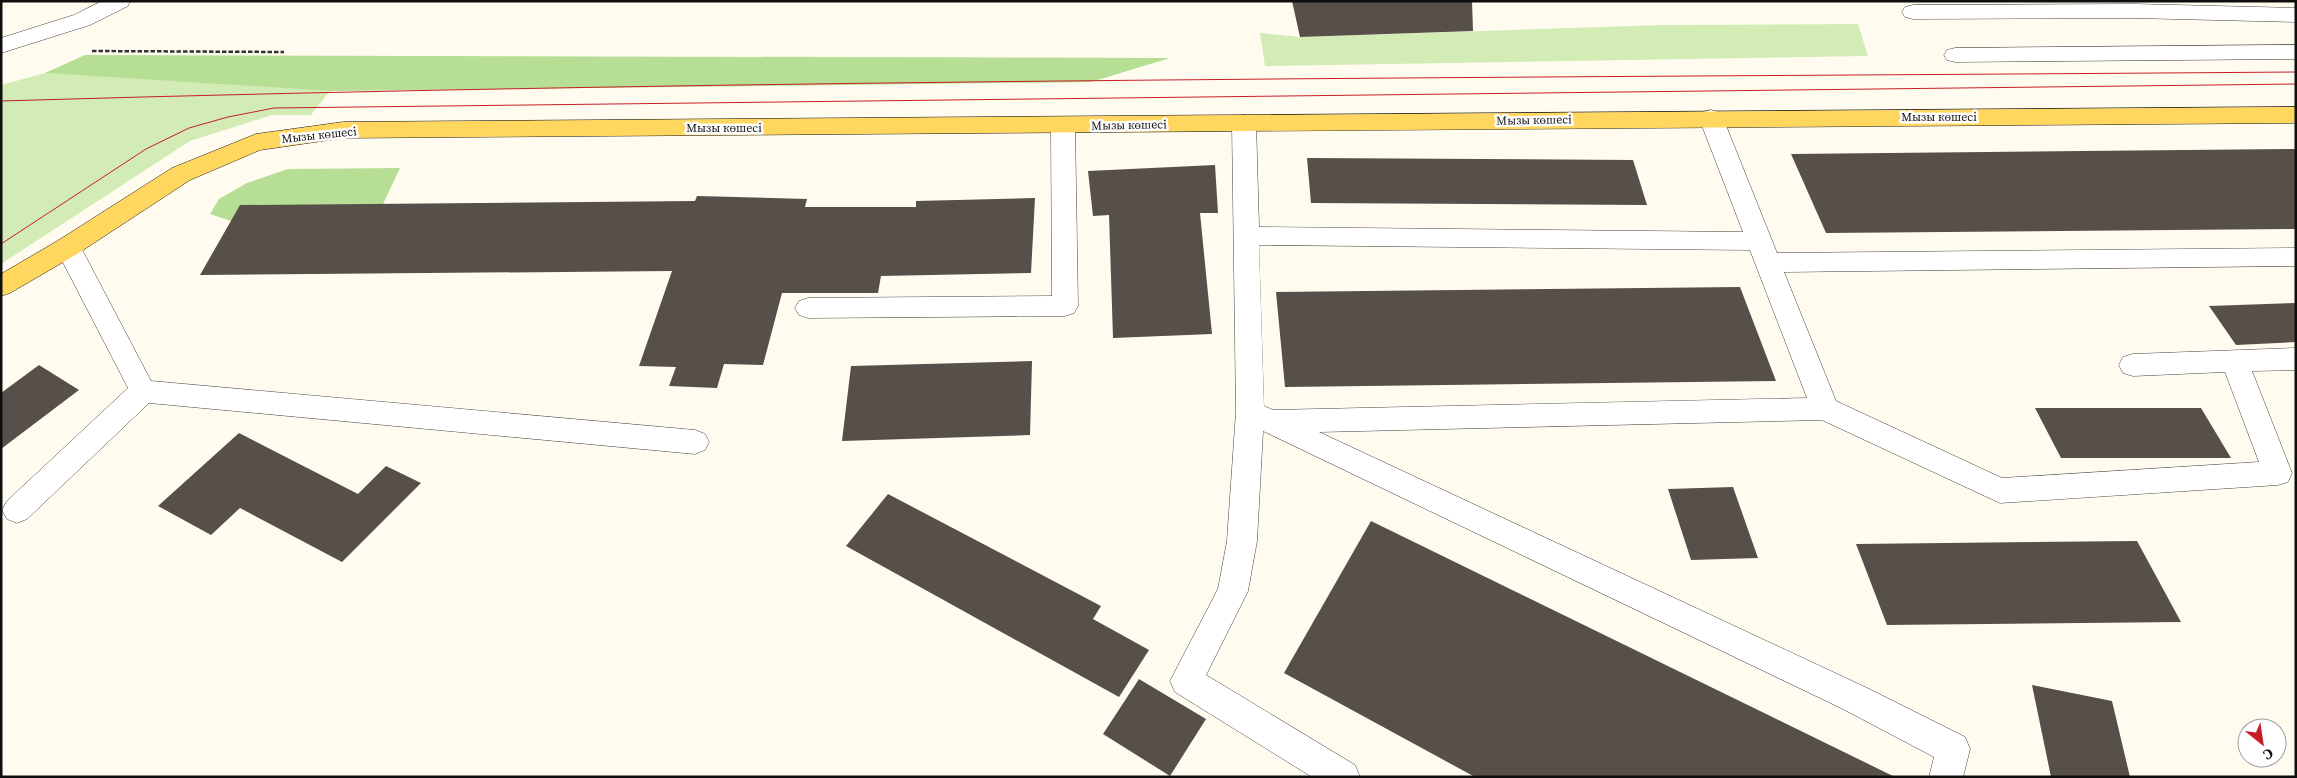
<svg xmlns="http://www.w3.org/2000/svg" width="2297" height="778" font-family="'Source Serif 4',serif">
  <rect width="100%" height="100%" fill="#fffcef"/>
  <path fill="#d3ecb6" d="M1858 24 1868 56 1265 66 1260 33 1300 37 1663 25Z
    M45 73 338 81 311 115H272L190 141 1 264V85Z"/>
  <path fill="#b6de94" d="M85 55 1170 58 1091 82 332 91 45 73Z
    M400 168 383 204 231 221 210 214 219 199 247 183 288 169Z"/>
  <path fill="#574f4a" d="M1292 1H1472L1473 31 1300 37Z
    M2296 149V229L1826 233 1791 154Z
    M1307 158 1633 160 1647 205 1311 203Z
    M1215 165 1218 213H1200L1212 334 1113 338 1109 215 1093 216 1088 171Z
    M697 196 807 199 805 207H916V201L1035 198 1031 273 881 276 878 293H782L763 365 724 364 717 388 669 386 676 367 639 366 672 271 200 275 240 205 695 201Z
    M1740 287 1776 381 1285 387 1276 292Z
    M2296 303V342L2236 345 2209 306Z
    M1032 361 1030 435 842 441 851 366Z
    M39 365 79 390 1 449V393Z
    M2035 408H2201L2231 458H2061Z
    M239 433 358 494 386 466 421 483 342 562 240 508 211 535 158 506Z
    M1733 487 1758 558 1691 560 1668 489Z
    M888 494 1101 606 1093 619 1149 650 1119 697 846 546Z
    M1371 521 1895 777H1475L1284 673Z
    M2137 541 2181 622 1887 625 1856 544Z
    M1139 679 1206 719 1170 776 1103 734Z
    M2032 685 2112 701 2130 777H2051Z"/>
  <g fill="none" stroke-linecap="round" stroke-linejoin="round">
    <g stroke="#414141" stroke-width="1">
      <path id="minor" d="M102 1H130L128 6 90 25 1 53V38L74 15Z
        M2134 4 2296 8V22L2134 18 1913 19 1905 17 1902 12 1905 7 1913 5Z
        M2296 45V59L1955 62 1947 60 1944 55 1947 50 1955 48Z
        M1711 110 1719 112 1723 118 1777 253 2296 248V266L1784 272 1836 401 2002 478 2259 462 2225 372 2133 376 2123 373 2119 365 2123 357 2133 354 2296 348V370L2252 371 2292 473 2288 482 2278 485 2000 503 1822 420 1319 432 1865 687 1965 737 1970 749 1963 777H1929L1934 757 1843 709 1263 431 1257 541 1248 591 1206 675 1355 765 1360 777H1312L1175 692 1170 681 1218 589 1227 541 1236 412 1232 123 1236 117 1244 115 1252 117 1256 123 1259 227 1743 232 1699 118 1703 112ZM1259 245 1750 250 1807 398 1273 410 1264 406Z
        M1063 118 1071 120 1075 126 1078 306 1074 313 1065 316 808 318 799 315 795 308 799 301 808 298 1052 296 1051 126 1055 120Z
        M68 238 77 240 151 381 695 430 705 434 709 442 705 450 695 454 149 403 27 519 17 523 7 519 2 510 7 501 128 388 55 247 59 240Z"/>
    </g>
    <g stroke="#1f1f1f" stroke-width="1">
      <path id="major" d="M2296 107V123L343 138 260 150 190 180 77 254 10 293 1 296V274L59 240 172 168 256 134 343 122Z"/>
    </g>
    <path stroke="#303030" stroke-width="2.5" stroke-dasharray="4.5 2" stroke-linecap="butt" d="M92 51 284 52"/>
    <use href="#minor" fill="#fff" fill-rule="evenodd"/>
    <use href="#major" fill="#ffd75f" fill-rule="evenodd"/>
    <path stroke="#c71d27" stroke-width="1" d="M1 101C766 78 1531 78 2296 72
      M1 244 146 149 189 128 228 117 274 108 2296 84"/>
  </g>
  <g text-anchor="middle" stroke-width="5" stroke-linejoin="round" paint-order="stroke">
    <g font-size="12" fill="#0e0e0e" stroke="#fff">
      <text x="1939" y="121">Мызы көшесі</text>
      <text transform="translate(1534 120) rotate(-1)" y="4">Мызы көшесі</text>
      <text transform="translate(1129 125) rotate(-1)" y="4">Мызы көшесі</text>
      <text x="724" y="132">Мызы көшесі</text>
      <text transform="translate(319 135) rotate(-6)" y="4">Мызы көшесі</text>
    </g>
  </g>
  <rect width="2297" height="778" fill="none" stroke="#0e0e0e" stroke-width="5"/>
  <g transform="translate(2262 743) rotate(150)"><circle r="24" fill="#ffffff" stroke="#9f9f9f"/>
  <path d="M0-4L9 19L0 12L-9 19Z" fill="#c71d27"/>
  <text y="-8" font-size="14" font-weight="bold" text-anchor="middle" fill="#0e0e0e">С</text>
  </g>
</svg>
